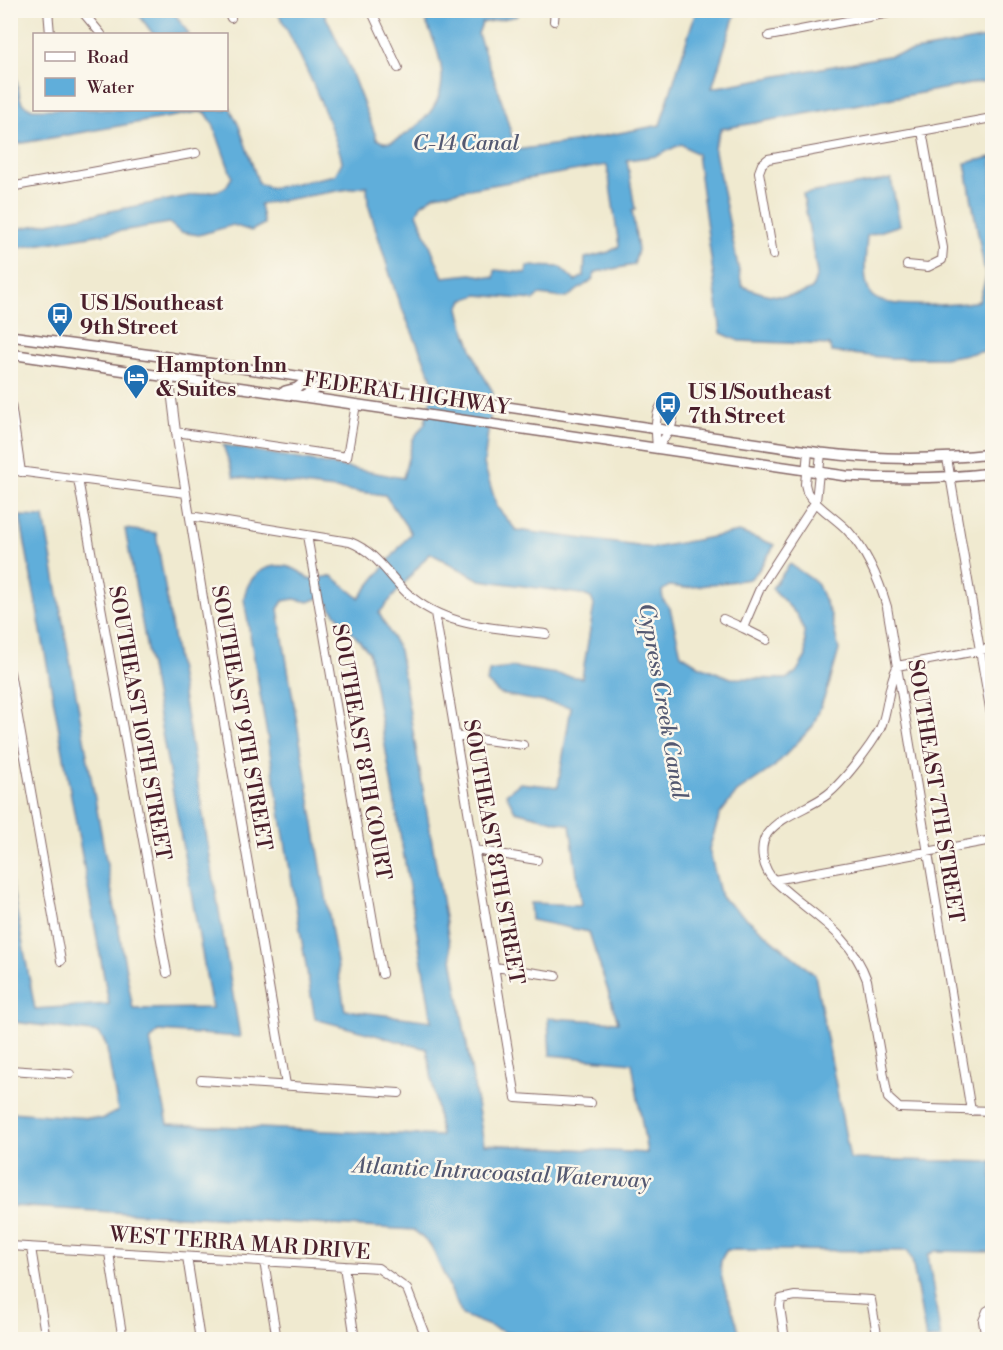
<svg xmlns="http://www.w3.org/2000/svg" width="1003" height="1350" font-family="'Libre Bodoni',serif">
  <rect width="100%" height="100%" fill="#fbf7ec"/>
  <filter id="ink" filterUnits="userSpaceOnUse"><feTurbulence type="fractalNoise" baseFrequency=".0167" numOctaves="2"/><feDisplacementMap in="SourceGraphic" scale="12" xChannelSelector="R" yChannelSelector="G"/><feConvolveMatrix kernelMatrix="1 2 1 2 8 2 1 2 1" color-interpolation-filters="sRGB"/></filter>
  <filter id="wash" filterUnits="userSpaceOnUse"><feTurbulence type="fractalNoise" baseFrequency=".008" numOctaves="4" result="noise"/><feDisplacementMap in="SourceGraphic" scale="24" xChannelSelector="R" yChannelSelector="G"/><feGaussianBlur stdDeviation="1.35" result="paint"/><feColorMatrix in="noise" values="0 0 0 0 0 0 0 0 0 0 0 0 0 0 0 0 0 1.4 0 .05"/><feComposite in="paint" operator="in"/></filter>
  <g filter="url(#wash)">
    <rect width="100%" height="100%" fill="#f0ead0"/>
    <path fill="#60aeda" stroke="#556682" stroke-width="1.5" fill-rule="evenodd" d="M136 11H173L189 34H153Z
      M277 11H323L347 61 377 139C389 147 396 140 406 134 460 98 443 59 421 11H517L518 16 482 23 478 34 499 92 516 150 573 142 660 125 696 11H736L712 88 992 37V80L721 129 714 147 742 286C766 296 788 301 812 289L817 274 803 194 891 179 900 225 867 236C866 252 862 278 870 293 879 311 961 305 979 301L986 278 965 163 992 157V350L944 358H890L831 352 830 345 739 341 721 333 697 154 681 144 657 156 627 160 635 209 632 210 638 250 634 265 596 272 592 280 566 298 539 295 534 300 478 295 463 300 459 308 463 324 479 368 493 392 484 464 497 507 516 530 653 548 739 532 775 545 758 571 750 579 685 588 669 586 662 591 663 600 670 608 681 654 700 666 731 678 786 679 796 673 806 656 804 631 797 615 772 588 790 564 817 583 831 615 839 650 829 685 813 726 774 767 737 792 720 814 709 849 721 897 815 975 850 1159 992 1162V1252L935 1251 928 1255 941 1339H926L912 1260 908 1251 727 1250C725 1253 721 1258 721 1262 717 1282 739 1316 740 1339H598L507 1333 462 1315 431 1246 414 1230 11 1206V1112L102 1119 118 1111 106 1044 99 1033 15 1022 11 1001V881L35 1009 109 1004 20 516 44 517 133 1009 212 1008 125 529 156 533 240 1037 158 1031 150 1041 168 1124 441 1136 427 1049 315 1019 244 599C248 565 287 555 308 579L332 576 359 598 411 533 385 495 234 477 223 445 403 478 413 439 425 423 434 387 430 374 397 297 368 204 367 186 260 204 264 224 251 231 233 225 199 235 180 232 169 223 11 249V230L220 190 226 187 232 177 213 124 206 113 198 112 11 145 10 44 20 98 23 104 32 109 226 110 227 102 239 126 259 184 272 188 335 175 342 162 340 153C323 103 302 57 277 11ZM607 165 619 246 609 252 585 258 584 276 575 281 560 267 527 266 526 273 495 270 494 278 471 274 443 277 417 213 421 205 435 195ZM430 553 480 580 581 594 591 598 594 605 582 678 512 667 489 671 487 682 500 694 571 707 558 787 520 783 506 794 515 811 570 825 581 905 530 903 531 920 589 932 618 1022 548 1018 550 1055 632 1063 647 1153 484 1144 399 650 379 613ZM323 596 334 612 369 652 432 1021 345 1010 278 609 283 601 294 599 309 602Z"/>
  </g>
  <g filter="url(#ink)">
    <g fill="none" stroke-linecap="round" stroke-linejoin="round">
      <g stroke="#846665" stroke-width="10">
        <path id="minor" d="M48 10 50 34
          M81 10 101 34
          M227 10 231 18
          M371 10 398 68
          M554 21 555 10
          M769 36 905 10
          M10 187 196 153
          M773 255 759 172 762 164 768 159 992 118
          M907 265 928 267 942 260 943 248 922 131
          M167 357 176 432 213 659 286 1085
          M10 397 21 472
          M664 402 673 405C675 425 669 433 657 448 656 435 653 412 664 402Z
          M176 432 347 457 356 404
          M808 451 805 484 807 492C815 506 837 519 848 531 867 552 879 580 887 607L971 1111
          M947 458 992 720
          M10 470 186 493
          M78 479 167 973
          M190 516 350 542C376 552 388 575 407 593 444 628 498 628 546 634
          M307 535 382 974
          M435 613 516 1098 591 1103
          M723 619 743 628
          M767 640 743 628 761 586 816 501 821 453
          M897 666 992 648
          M897 667C887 686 889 710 880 729 871 746 843 782 828 794 810 808 781 815 767 834 758 848 763 870 775 881 810 915 849 930 867 980L888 1098 899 1108 992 1111
          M10 672 61 961
          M456 736 523 745
          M475 850 537 860
          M774 880 992 840
          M495 967 556 976
          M10 1070 70 1074
          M201 1080 399 1093
          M10 1246 378 1268 407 1289 427 1340
          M31 1248 46 1340
          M109 1253 123 1340
          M187 1257 200 1340
          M264 1261 277 1340
          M344 1266 355 1340
          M785 1340 780 1307 781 1299 795 1296 871 1300 878 1340
          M986 1340 983 1321 987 1311 992 1308"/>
      </g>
      <g stroke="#846665" stroke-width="12">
        <path id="major" d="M10 336 167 357 821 453C878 460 935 460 992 454
          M10 354 846 476C896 479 943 479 992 473
          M285 391 297 388 309 378
          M304 396 317 388 333 384"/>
      </g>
      <use href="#minor" stroke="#fff" stroke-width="8"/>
      <use href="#major" stroke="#fff" stroke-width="9"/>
    </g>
  </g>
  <defs>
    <g id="bus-pin" transform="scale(1.35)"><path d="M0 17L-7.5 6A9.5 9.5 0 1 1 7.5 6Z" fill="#1f6fb2" stroke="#fbf7ec"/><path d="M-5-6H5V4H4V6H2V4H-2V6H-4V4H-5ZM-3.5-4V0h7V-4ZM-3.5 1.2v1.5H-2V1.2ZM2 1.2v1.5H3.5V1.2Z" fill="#fff"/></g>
    <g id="hotel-pin" transform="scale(1.35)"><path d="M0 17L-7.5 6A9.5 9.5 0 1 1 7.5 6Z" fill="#1f6fb2" stroke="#fbf7ec"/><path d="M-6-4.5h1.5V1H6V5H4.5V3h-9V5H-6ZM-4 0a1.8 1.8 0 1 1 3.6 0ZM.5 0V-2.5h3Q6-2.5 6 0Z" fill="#fff"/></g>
  </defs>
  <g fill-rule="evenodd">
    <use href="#bus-pin" x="60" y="315"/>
    <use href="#hotel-pin" x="136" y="377"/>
    <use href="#bus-pin" x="668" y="404"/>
  </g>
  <g text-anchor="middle" stroke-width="5" stroke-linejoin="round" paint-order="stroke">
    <g font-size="21" font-weight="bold" fill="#4a1f2b" stroke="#fbf7ec" text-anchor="start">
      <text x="80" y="310">US 1/Southeast<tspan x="80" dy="24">9th Street</tspan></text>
      <text x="156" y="372">Hampton Inn<tspan x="156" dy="24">&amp; Suites</tspan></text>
      <text x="688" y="399">US 1/Southeast<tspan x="688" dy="24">7th Street</tspan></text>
    </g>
    <g font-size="21" fill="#4a1f2b" stroke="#fbf7ec">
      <text transform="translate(407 393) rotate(8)" y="7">FEDERAL HIGHWAY</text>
      <text transform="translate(242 718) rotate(80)" y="7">SOUTHEAST 9TH STREET</text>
      <text transform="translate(140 723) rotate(80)" y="7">SOUTHEAST 10TH STREET</text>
      <text transform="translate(362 752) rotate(80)" y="7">SOUTHEAST 8TH COURT</text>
      <text transform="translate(936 791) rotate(81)" y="7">SOUTHEAST 7TH STREET</text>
      <text transform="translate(494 852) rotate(80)" y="7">SOUTHEAST 8TH STREET</text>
      <text transform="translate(240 1243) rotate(4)" y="7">WEST TERRA MAR DRIVE</text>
    </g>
    <g font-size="22" font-style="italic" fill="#535871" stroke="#fbf7ec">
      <text x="466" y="150">C-14 Canal</text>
      <text transform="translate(664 701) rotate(80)" y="8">Cypress Creek Canal</text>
      <text transform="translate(502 1172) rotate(3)" y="8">Atlantic Intracoastal Waterway</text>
    </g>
  </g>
  <rect width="1003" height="1350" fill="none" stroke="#fbf7ec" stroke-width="36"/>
  <rect x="33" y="33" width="195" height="78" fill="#fbf7ec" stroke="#b4a19f" stroke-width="1.5"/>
  <rect x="45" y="52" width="30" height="9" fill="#ffffff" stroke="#b4a19f" stroke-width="1.5"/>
  <text x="87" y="63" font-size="18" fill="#4a1f2b">Road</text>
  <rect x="45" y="78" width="30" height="18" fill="#60aeda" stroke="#b4a19f" stroke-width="1.5"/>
  <text x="87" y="93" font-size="18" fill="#4a1f2b">Water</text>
</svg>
